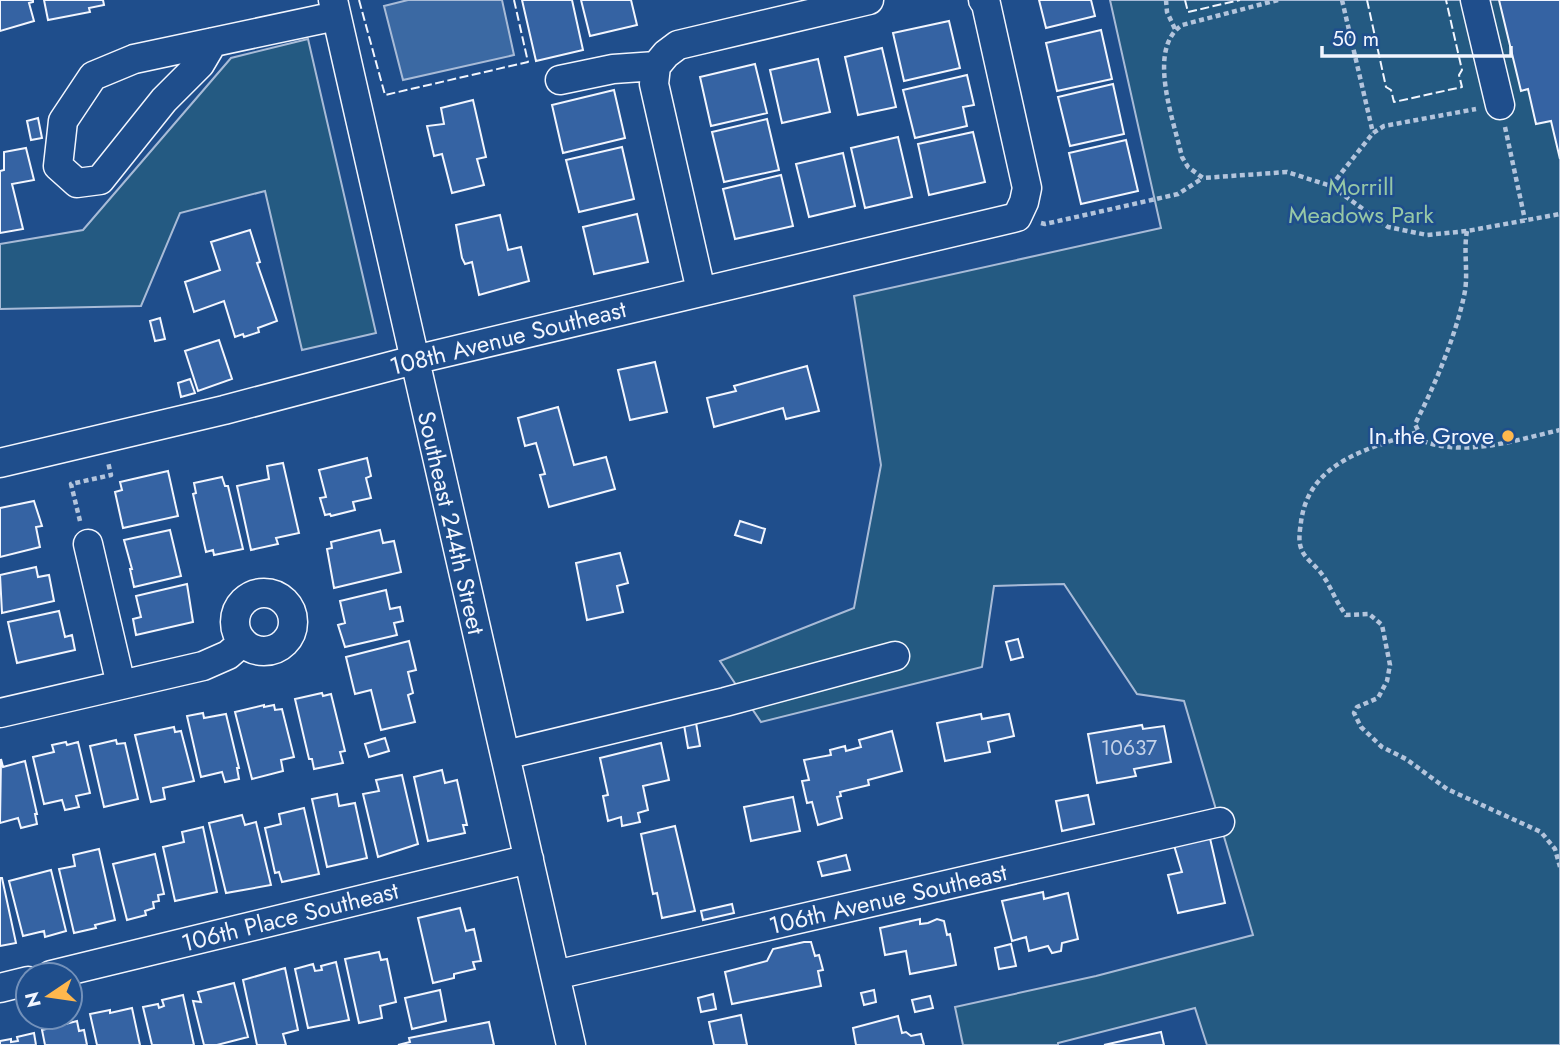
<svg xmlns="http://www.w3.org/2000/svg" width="1560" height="1045" font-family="Jost,sans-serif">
  <rect width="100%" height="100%" fill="#1f4e8c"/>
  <path fill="#245a82" stroke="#a8bbd7" stroke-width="2" d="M1110 0H1560V1045H1207L1195 1008 1058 1043V1045H963L955 1007 1096 976 1253 935 1184 701 1137 694 1064 584 994 586 982 667 761 722 720 661 854 608 881 465 854 296 1161 228Z
    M308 39 376 333 302 350 265 191 180 213 141 306 0 309V244L83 230 231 58Z"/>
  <path fill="#3b69a3" stroke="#a8bbd7" stroke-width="2" d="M408 0H502L514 55 403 80 384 6Z"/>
  <path fill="#3563a3" stroke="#f2f6ff" stroke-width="2" d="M0 0H33V2L29 3 34 21 0 31Z
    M44 0H103L104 5 89 8 90 12 48 20Z
    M522 0H572L583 50 536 61Z
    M581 0H631L637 25 590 36Z
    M1039 0H1091L1095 16 1046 28Z
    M1499 0H1560V159L1551 121 1536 124 1528 89 1521 91Z
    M949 21 960 68 904 81 893 33Z
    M1101 30 1112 79 1057 91 1046 43Z
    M882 48 896 107 858 115 845 57Z
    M818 59 830 112 782 123 770 70Z
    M755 64 767 113 711 126 700 77Z
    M967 75 974 105 963 107 967 126 915 138 903 90Z
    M1113 84 1124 134 1070 146 1058 97Z
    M614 90 625 138 563 153 552 105Z
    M473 100 486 157 477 159 484 185 452 193 442 154 434 156 427 126 444 124 441 108Z
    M38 118 42 138 31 140 27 121Z
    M767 119 779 170 724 182 712 132Z
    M973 132 985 182 929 195 918 144Z
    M898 137 912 197 865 208 851 148Z
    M1126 140 1138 191 1081 204 1069 153Z
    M622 147 634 199 579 212 566 160Z
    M26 148 34 180 12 184 23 229 0 233V171L4 170V152Z
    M843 153 855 206 809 217 796 164Z
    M781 175 793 226 735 239 723 189Z
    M637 214 648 262 594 274 583 227Z
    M500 215 508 250 521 247 529 281 479 295 472 262 465 264 462 258 456 225Z
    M250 230 260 262 257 263 277 321 258 328 259 332 244 337 243 334 235 337 224 301 194 312 185 282 220 270 211 242Z
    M160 318 165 339 155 341 150 321Z
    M219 340 232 379 198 391 185 351Z
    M655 362 667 412 630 420 618 370Z
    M807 366 819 411 786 419 783 408 714 427 707 398 736 391 734 386Z
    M190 379 195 393 181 397 178 383Z
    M558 407 574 465 606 457 615 489 549 507 540 475 545 474 536 443 525 446 518 418Z
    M367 458 371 476 366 478 371 498 353 502 355 510 331 516 330 514 325 515 320 498 326 497 319 470Z
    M283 463 299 533 276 538 278 544 251 550 237 486 269 479 267 466Z
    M168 471 178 516 123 528 115 492 122 490 120 482Z
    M222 477 225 486H228L243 549 214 555 213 550 206 552 193 494 196 493 194 483Z
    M34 501 42 526 36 527 40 547 0 557V508Z
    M740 521 765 529 761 543 735 535Z
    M170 530 181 576 134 587 130 569H132L124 540Z
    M380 530 383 543 394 541 401 572 334 588 327 549 332 548 331 542Z
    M620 553 628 583 617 586 623 612 587 620 576 563Z
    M36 567 38 577 49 575 54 601 2 613 0 575Z
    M187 584 193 622 136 635 133 619 141 617 136 596Z
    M386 590 390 609 400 607 403 621 394 623 397 635 345 647 338 625 345 623 340 601Z
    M59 611 65 637 72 635 75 650 17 663 8 622Z
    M1018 639 1023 657 1011 660 1006 642Z
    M409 641 416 670 408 672 413 693 408 695 415 722 381 730 371 690 355 694 346 657Z
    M322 693 323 696 331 694 345 751 340 752 343 763 314 769 312 759H309L295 699Z
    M264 705V707L274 705 275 710 282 709 294 757 281 760 283 771 252 779 235 712Z
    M203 713 204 718 226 714 239 768H237L239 779 225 782 222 772 201 777 187 716Z
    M981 714 982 719 1009 714 1014 736 988 742 990 752 945 761 937 723Z
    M696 723 700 746 688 748 684 725Z
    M1142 725 1143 729 1164 726 1171 762 1134 769 1136 776 1097 783 1088 734Z
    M174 727 175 732 181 731 194 781 163 788 165 799 151 802 135 735Z
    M892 731 902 771 868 780 869 785 840 792 841 796 837 797 842 818 818 825 812 802 807 803 802 781 809 780 804 760 831 755 830 750 845 746 846 751 861 747 859 740Z
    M385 738 389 751 369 757 365 744Z
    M116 740 117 744 125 743 138 799 104 807 90 746Z
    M66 742 67 745 78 742 90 793 76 796 79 807 65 810 62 800 44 804 33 757 54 752 52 745Z
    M661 743 669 780 643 786 648 810 638 813 640 822 622 826 621 817 608 821 603 796 608 795 600 758Z
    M1 759 3 767 25 761 37 814H35L37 824 21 828 18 818 0 823Z
    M442 770 445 783 457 780 467 825H463L465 833 428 841 414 777Z
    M402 775 418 844 378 857 363 794 379 791 376 780Z
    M337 794 339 806 355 803 367 858 327 867 312 799Z
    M1088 795 1094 824 1062 831 1056 801Z
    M793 797 800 831 751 841 744 807Z
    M304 808 319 874 282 882 279 872 275 873 265 828 281 824 279 814Z
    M242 815 245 825 256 822 271 885 226 893 209 823Z
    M675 826 695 911 662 918 657 893 653 894 641 834Z
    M203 827 217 892 175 901 163 847 184 842 182 832Z
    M1209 834 1225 903 1178 913 1168 875 1182 872 1173 842Z
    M99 849 115 920 95 925 96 928 74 933 59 869 75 866 73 855Z
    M155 854 164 894 158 895 159 901 153 902 154 908 145 911 146 915 127 920 113 864Z
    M846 855 850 870 822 876 818 862Z
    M51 870 66 931 45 937 44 931 23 936 9 881Z
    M0 878H2L16 943 0 946Z
    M1043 892 1044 899 1068 893 1078 939 1062 943 1061 951 1052 953 1048 946 1029 951 1026 937 1012 941 1002 901Z
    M732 904 734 913 703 920 701 911Z
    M460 908 466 931 474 929 481 961 473 962 475 969 454 974V978L433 983 418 918Z
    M920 919V924L928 923 937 919 944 921 947 935 950 934 956 965 910 974 906 951 885 955 880 928Z
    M804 942H811L815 956 819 955 823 970 818 971 821 986 732 1004 725 972 767 961 773 949Z
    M1011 944 1016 966 999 969 995 948Z
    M379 952 381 960 387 959 396 1002 380 1006 382 1018 359 1023 345 959Z
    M336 962 349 1020 308 1028 295 969 313 964 315 971 322 970 321 966Z
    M285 968 298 1030 283 1034 286 1045H257L243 980Z
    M234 983 248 1037 217 1045H204L193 1001 201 1002 198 992Z
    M440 990 446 1021 412 1029 405 998Z
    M874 990 876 1002 864 1005 861 993Z
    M713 994 716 1009 701 1012 698 998Z
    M183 995 194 1045H152L143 1007 158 1004 159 1008 164 1006 162 1000Z
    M930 996 933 1008 915 1012 912 1000Z
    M132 1008 140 1045H97L90 1014 110 1010V1013Z
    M741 1015 747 1045H714L709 1022Z
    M898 1016 902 1033 906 1032 911 1036 921 1034 924 1045H856L853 1028Z
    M77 1021 79 1031 84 1030 87 1045H45L42 1030Z
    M489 1022 494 1045H398L410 1042 409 1038Z
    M1161 1032 1164 1045H1104Z
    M34 1033 36 1045H0V1041L11 1039V1042L18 1041 17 1037Z"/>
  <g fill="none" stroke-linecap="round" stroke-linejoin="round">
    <g stroke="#f2f6ff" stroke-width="31">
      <path id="minor" d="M333 0 571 1045
        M1475 0 1500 105
        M213 42 200 64 164 100 100 180 77 183 58 166 63 121 93 76 134 59 336 16
        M656 66 654 84 701 291
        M656 66 666 54 678 45 869 0
        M560 80 613 69 656 66
        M0 463 224 410 414 360 1017 217 1024 202 1027 188 986 4 983 0
        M88 544 121 685
        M235 622a29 29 0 1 1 58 0a29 29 0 1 1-58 0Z
        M0 713 203 666 228 655 243 642
        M505 755 725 702 895 656
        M51 975 529 859
        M555 975 1220 822
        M0 988 28 981"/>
    </g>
    <path stroke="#b3c4dc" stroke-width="4.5" stroke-dasharray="5 3.5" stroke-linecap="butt" d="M1166 0 1167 12 1175 29
      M1278 0 1182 25C1146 49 1174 121 1182 157L1188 167 1203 178 1287 172 1331 186 1388 227 1427 235 1467 231 1560 214
      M1342 0 1373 133
      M1505 127 1525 220
      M1331 186 1373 133 1384 126 1476 109
      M1041 223 1045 224 1178 194 1203 178
      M1467 231C1463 252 1469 275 1464 296 1455 338 1434 387 1415 424L1423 441C1466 457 1516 440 1560 430
      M1417 432C1369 449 1309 461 1301 522 1300 530 1298 540 1301 548 1304 558 1315 565 1321 573 1331 586 1335 601 1346 615L1369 614 1382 625 1390 665 1387 681 1378 698 1357 707 1354 713 1361 727 1382 747 1406 759 1447 789 1541 832 1555 849 1560 867
      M80 521 71 484 111 475 108 462"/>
    <use href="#minor" stroke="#1f4e8c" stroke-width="28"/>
    <path stroke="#f2f6ff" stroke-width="2" stroke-dasharray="9 3.5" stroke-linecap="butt" d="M359 0 385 95 528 62 514 0
      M1185 0 1188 12 1240 0
      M1367 0 1386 87 1391 90 1394 102 1462 87 1459 75 1462 70 1446 0"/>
  </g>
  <circle fill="#ffb74d" stroke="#1f4e8c" stroke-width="2.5" cx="1508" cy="436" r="7"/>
  <g text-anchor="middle" stroke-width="5" stroke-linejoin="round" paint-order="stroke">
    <g font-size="21" fill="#c3d1e8">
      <text x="1129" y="755">10637</text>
    </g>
    <g font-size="24" fill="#97c8a6" stroke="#1f4e8c">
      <text x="1361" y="195">Morrill<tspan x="1361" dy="28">Meadows Park</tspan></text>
    </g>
    <g font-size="24" fill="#f2f6ff" stroke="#1f4e8c">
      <text transform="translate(508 338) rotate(-14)" y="8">108th Avenue Southeast</text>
      <text transform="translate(451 523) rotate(77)" y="8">Southeast 244th Street</text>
      <text transform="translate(888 899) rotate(-13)" y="8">106th Avenue Southeast</text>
      <text transform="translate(290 917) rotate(-14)" y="8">106th Place Southeast</text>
    </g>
    <g font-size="24" fill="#f2f6ff" stroke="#1f4e8c" text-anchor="end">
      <text x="1494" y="444">In the Grove</text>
    </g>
  </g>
  <g transform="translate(49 996) rotate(257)"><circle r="33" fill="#1f4e8c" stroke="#7391ba" stroke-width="2"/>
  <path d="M0-5L12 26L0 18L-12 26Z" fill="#ffb74d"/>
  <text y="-10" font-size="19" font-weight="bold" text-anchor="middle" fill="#f2f6ff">N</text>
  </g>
  <path d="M1322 46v10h189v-10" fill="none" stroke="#f2f6ff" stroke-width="3.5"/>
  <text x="1332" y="46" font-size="21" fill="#f2f6ff" stroke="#1f4e8c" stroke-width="5" paint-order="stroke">50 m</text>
</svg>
